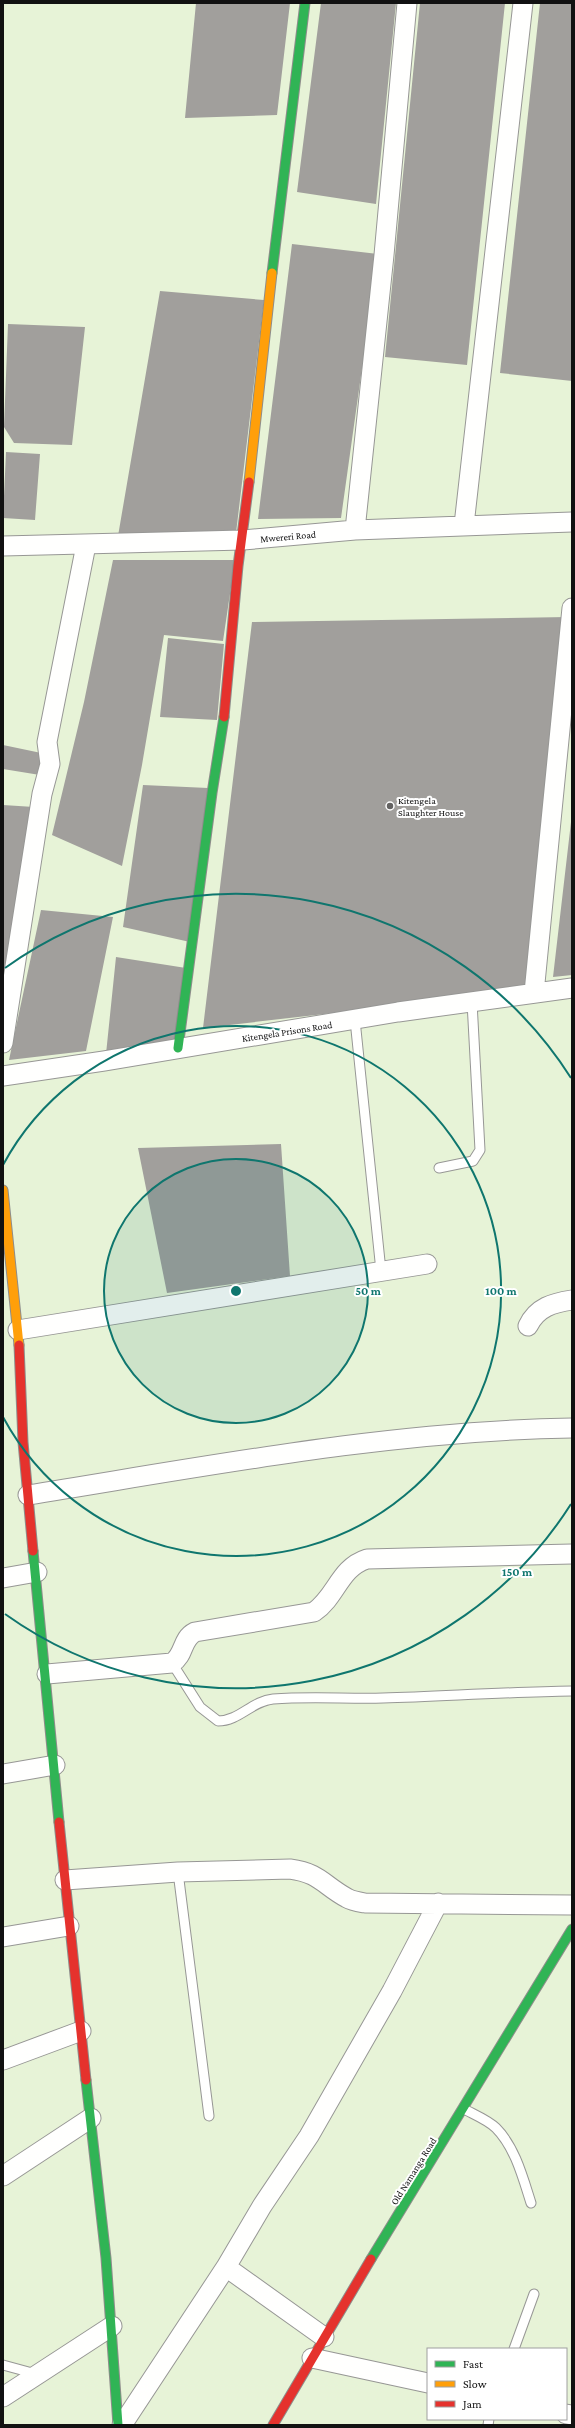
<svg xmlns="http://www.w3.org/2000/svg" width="575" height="2428" font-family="'Crimson Pro',serif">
  <rect width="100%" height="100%" fill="#fdfcf7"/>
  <path fill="#e7f3d7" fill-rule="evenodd" d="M3 3H572V2425H3ZM428 2349H566V2419H428Z"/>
  <path fill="#a19f9c" d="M196 3H290L277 115 185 118Z
    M321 3H396L376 204 297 192Z
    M420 3H505L467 365 385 357Z
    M540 3H572V381L500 373Z
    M292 244 378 254 341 518 258 519Z
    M160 291 264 300 236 533 118 536Z
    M8 324 85 327 72 445 14 443 4 427Z
    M6 452 40 454 35 520 3 518Z
    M113 560H235L223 641 164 635 142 765 122 866 52 835 84 702Z
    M568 617 532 990 203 1028 252 622Z
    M168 638 224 644 217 720 160 717Z
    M3 745 46 754 40 775 3 769Z
    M143 785 208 788 190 942 123 927Z
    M3 805 34 807 3 1012Z
    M571 822 572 975 553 977Z
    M41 910 113 917 86 1051 9 1060Z
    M116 957 186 968 177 1043 106 1054Z
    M281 1144 290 1276 167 1293 138 1148Z"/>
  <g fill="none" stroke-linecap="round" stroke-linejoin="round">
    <g stroke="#979795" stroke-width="11">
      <path id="lane" d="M355 1020 381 1271
        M439 1168 473 1161 480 1150 472 1002
        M172 1663 200 1707 218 1721C239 1721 252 1701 273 1699 310 1696 347 1699 383 1698 446 1696 509 1692 572 1691
        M178 1872 209 2116
        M464 2109C473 2114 488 2120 496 2128 515 2147 523 2178 531 2203
        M514 2349 534 2294
        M3 2365 36 2374
        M488 2425 489 2419"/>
    </g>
    <g stroke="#979795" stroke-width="21">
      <path id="street" d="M464 525 523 3
        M355 530 384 255 407 3
        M3 546 243 540 355 530 572 522
        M534 993 572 608
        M3 1043 42 794 50 764 47 742 86 545
        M3 1076 104 1061 398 1012 572 988
        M528 1326C537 1307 553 1303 572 1300
        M18 1330 427 1264
        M28 1495C209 1466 389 1431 572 1428
        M3 1578 37 1572
        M47 1674 172 1663C185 1655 181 1639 195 1632L314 1612C337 1596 339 1568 367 1559L572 1554
        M3 1774 55 1765
        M65 1880 178 1872 290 1869C320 1873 323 1885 347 1898 352 1901 359 1902 365 1903L572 1905
        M3 1937 69 1926
        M3 2060 81 2031
        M3 2176 91 2118
        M324 2337 226 2267 262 2206 309 2136 392 1991 438 1903
        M312 2358 428 2383
        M3 2397 112 2326
        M566 2414 572 2415
        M122 2425 226 2267"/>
    </g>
    <g stroke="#8e8d8b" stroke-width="11">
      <path id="fast" d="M272 273 305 3
        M178 1048 212 793 224 717
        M33 1551 59 1822
        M86 2080 106 2258 118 2425
        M371 2259 572 1929"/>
    </g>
    <g stroke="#8e8d8b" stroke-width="11">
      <path id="slow" d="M249 482 272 273
        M3 1190 19 1345"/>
    </g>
    <g stroke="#8e8d8b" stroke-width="11">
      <path id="jam" d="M224 717 238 566 249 482
        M19 1345 23 1442 33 1551
        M59 1822 86 2080
        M273 2425 371 2259"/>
    </g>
    <use href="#lane" stroke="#fffffe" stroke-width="9"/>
    <use href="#street" stroke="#fffffe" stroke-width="19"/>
    <use href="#fast" stroke="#30b455" stroke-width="9"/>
    <use href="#slow" stroke="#ff9f0a" stroke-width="9"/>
    <use href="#jam" stroke="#e5322d" stroke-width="9"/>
  </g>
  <circle cx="236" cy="1291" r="132" fill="#0f766e" fill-opacity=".12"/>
  <g fill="none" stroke="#0f766e" stroke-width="2">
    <circle cx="236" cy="1291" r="132"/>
    <path d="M3 1165A265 265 0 1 1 3 1417"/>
    <path d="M571 1504A397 397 0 0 1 5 1614M5 968A397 397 0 0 1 571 1078"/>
  </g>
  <circle fill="#646362" stroke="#fff" stroke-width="1.5" cx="390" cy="806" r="4"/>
  <g text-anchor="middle" stroke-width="4" stroke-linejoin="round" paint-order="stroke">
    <g font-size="10" fill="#111" stroke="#fff">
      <text transform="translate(288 536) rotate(-5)" y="4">Mwereri Road</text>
      <text transform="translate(287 1031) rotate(-9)" y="4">Kitengela Prisons Road</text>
      <text transform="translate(413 2171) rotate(-58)" y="4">Old Namanga Road</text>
    </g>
    <g font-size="10" fill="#111" stroke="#fff" text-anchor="start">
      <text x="398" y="804">Kitengela<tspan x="398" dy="12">Slaughter House</tspan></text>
    </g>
  </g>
  <circle cx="236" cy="1291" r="6" fill="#0f766e" stroke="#fff" stroke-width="2"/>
  <g font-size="12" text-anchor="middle" font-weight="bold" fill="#0f766e" stroke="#fff" stroke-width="4" stroke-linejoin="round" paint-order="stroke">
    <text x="368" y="1295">50 m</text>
    <text x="501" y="1295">100 m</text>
    <text x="517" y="1576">150 m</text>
  </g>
  <rect width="575" height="2428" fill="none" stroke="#111111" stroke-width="8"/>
  <rect x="427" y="2348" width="140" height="72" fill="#ffffff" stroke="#a0a0a0"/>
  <rect x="435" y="2361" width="20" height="6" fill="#30b455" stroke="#a0a0a0"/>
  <text x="463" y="2368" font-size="12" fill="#111111">Fast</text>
  <rect x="435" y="2381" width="20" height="6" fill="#ff9f0a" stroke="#a0a0a0"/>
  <text x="463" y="2388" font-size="12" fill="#111111">Slow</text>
  <rect x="435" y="2401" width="20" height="6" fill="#e5322d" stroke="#a0a0a0"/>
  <text x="463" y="2408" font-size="12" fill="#111111">Jam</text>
</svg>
